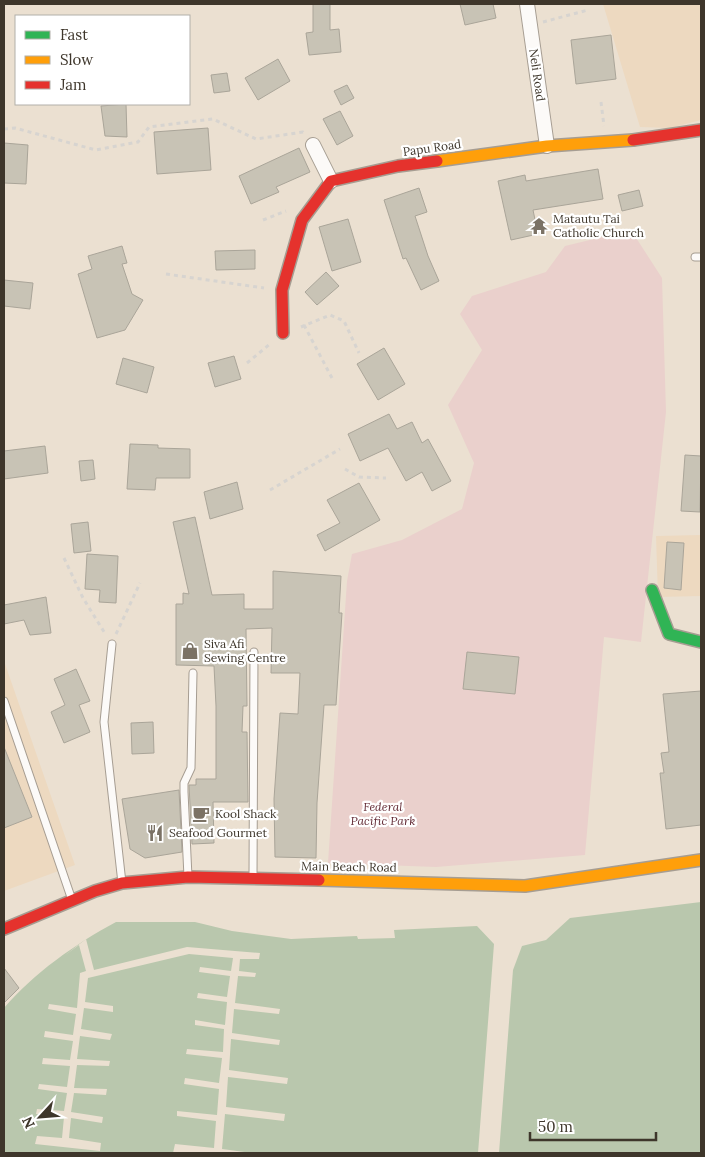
<svg xmlns="http://www.w3.org/2000/svg" width="705" height="1157" font-family="Lora,serif">
  <rect width="100%" height="100%" fill="#ebe0d1"/>
  <path fill="#edd9c0" d="M603 4H701V120L670 128 640 127Z
    M701 535V596L658 597 656 536Z
    M4 661 75 865 4 891Z"/>
  <path fill="#ead0cc" d="M631 230 662 278 666 412 641 642 604 637 585 855 436 867 328 863 347 581 352 554 402 540 462 509 474 463 448 405 482 350 460 314 472 296 546 272 565 246Z"/>
  <path fill="#b9c7ad" d="M701 902V1153H499L513 970 522 946 546 940 570 918Z
    M116 922H195L232 931 291 939 357 936 358 939 395 938 394 930 477 926 494 944 478 1153H4V1008C34 973 75 944 116 922Z"/>
  <path fill="#ebe0d1" d="M86 939 94 970 187 947 260 953 259 959H240L239 971 256 973 255 977 238 976 235 1003 280 1009 279 1014 234 1009 232 1033 280 1040 279 1045 231 1039 229 1070 288 1078 287 1084 228 1077 226 1107 285 1114 284 1121 225 1114 222 1149 252 1153H173L175 1144 214 1148 216 1121 177 1116V1111L217 1115 219 1089 184 1084 185 1078 219 1083 222 1058 186 1054 187 1049 223 1052 224 1029 195 1025V1020L225 1025 227 1002 197 998 198 993 227 997 230 976 199 972 200 967 231 971 233 958 189 954 88 978 85 1002 113 1006V1012L84 1008 81 1029 112 1034 110 1040 80 1036 77 1059 110 1061 109 1066 77 1065 74 1088 107 1089 106 1095 74 1093 71 1112 103 1117 102 1123 71 1118 69 1138 101 1143 100 1151 35 1144 37 1136 62 1138 64 1117 36 1114 37 1109 64 1111 67 1093 38 1089 39 1084 67 1087 70 1066 42 1064 43 1058 70 1060 73 1041 44 1037 45 1031 73 1035 76 1014 48 1009 49 1004 77 1008 80 973 86 971 79 945 64 956Z"/>
  <path fill="#c8c3b5" stroke="#aaa599" d="M313 4H330V30L339 29 341 52 309 55 306 33 313 32Z
    M460 4H493L496 18 465 25Z
    M611 35 616 79 576 84 571 40Z
    M278 59 290 81 258 100 245 78Z
    M227 73 230 91 214 93 211 75Z
    M347 85 354 98 341 105 334 91Z
    M126 104 127 137 105 136 101 106Z
    M340 111 353 136 337 145 323 119Z
    M208 128 211 170 157 174 154 132Z
    M4 143 28 145 26 184 4 183Z
    M299 148 310 172 276 187 279 192 251 204 239 176Z
    M598 169 603 199 533 210 538 234 511 240 498 181 525 175 526 181Z
    M419 188 427 212 415 216 428 256 439 281 421 290 406 258 403 259 384 200Z
    M639 190 643 206 622 211 618 195Z
    M348 219 361 262 332 271 319 227Z
    M122 246 127 263 122 264 132 294 143 300 125 330 97 338 78 274 92 269 88 256Z
    M255 250V269L216 270 215 251Z
    M326 272 339 286 317 305 305 292Z
    M4 280 33 283 30 309 4 306Z
    M384 348 405 384 378 400 357 364Z
    M234 356 241 379 215 387 208 363Z
    M123 358 154 367 147 393 116 384Z
    M389 414 397 429 412 422 422 443 428 439 451 481 432 491 422 472 406 481 388 448 360 461 348 434Z
    M130 444 158 445V448L190 449V478H156L155 490 127 489Z
    M45 446 48 473 4 479V451Z
    M685 455 701 456 700 512 681 511Z
    M93 460 95 479 81 481 79 461Z
    M237 482 243 509 210 519 204 492Z
    M359 483 380 520 325 551 317 535 340 523 327 500Z
    M195 517 212 595 244 594V609H273V571L341 576 339 613H342L336 705H324L317 803 316 858 275 857 274 799 280 713 298 714 300 673H271L272 628 246 629 247 706H243L242 732H247L248 802H213L214 843 192 844 189 785H196V779H216V706L214 666 176 665V604H183V593L189 594 173 522Z
    M88 522 91 551 74 553 71 524Z
    M667 542 684 543 681 590 664 588Z
    M87 554 118 556 116 603 99 602 100 590 85 589Z
    M46 597 51 633 30 635 24 620 4 624V605Z
    M467 652 519 657 515 694 463 689Z
    M76 669 90 701 79 705 90 732 64 743 51 712 65 705 54 679Z
    M701 691V825L666 829 660 773H664L661 753 669 752 663 694Z
    M153 722 154 753 132 754 131 723Z
    M4 747 32 817 4 828Z
    M179 790 182 852 145 858 130 849 122 799Z
    M4 968 19 988 4 1003Z"/>
  <g fill="none" stroke-linecap="round" stroke-linejoin="round">
    <g stroke="#a69d92" stroke-width="9">
      <path id="lane" d="M695 257H701
        M112 644 104 722 122 883
        M4 701 72 900
        M188 877 184 792V783L191 768 193 673
        M253 878 254 652"/>
    </g>
    <g stroke="#a69d92" stroke-width="16">
      <path id="street" d="M527 4 547 146
        M313 145 331 181"/>
    </g>
    <g stroke="#a69d92" stroke-width="14">
      <path id="fast" d="M652 590 669 634 701 642"/>
    </g>
    <g stroke="#a69d92" stroke-width="14">
      <path id="slow" d="M437 161 547 146 633 140
        M319 880 525 886 701 860"/>
    </g>
    <g stroke="#a69d92" stroke-width="14">
      <path id="jam" d="M633 140 701 130
        M283 333 282 290 302 220 331 181 398 166 437 161
        M4 929 95 891 122 883 188 877 319 880"/>
    </g>
    <path stroke="#d7d4d0" stroke-width="3" stroke-dasharray="4 4" stroke-linecap="butt" d="M543 22 588 10
      M601 102 604 126
      M4 129 15 128 96 150 138 142 149 127 213 119 256 139 303 132 305 135
      M263 220 286 211
      M166 274 264 288
      M304 325 333 380
      M301 327 330 315 344 321 359 353
      M247 363 270 344
      M345 469 359 477 386 478
      M270 490 340 449
      M64 558 83 598 106 635
      M116 634 140 583"/>
    <use href="#lane" stroke="#fcfaf8" stroke-width="7"/>
    <use href="#street" stroke="#fcfaf8" stroke-width="14"/>
    <use href="#fast" stroke="#30b455" stroke-width="11"/>
    <use href="#slow" stroke="#ff9f0a" stroke-width="11"/>
    <use href="#jam" stroke="#e5322d" stroke-width="11"/>
  </g>
  <defs>
    <g id="temple-bare" transform="scale(1.35)"><path d="M0-6L5-2H3V0L6.5 2.5H4V6H1.5V3h-3V6H-4V2.5H-6.5L-3 0V-2H-5Z" fill="#7b7265" stroke="#fff" stroke-width="2.5" paint-order="stroke"/></g>
    <g id="shop-bare" transform="scale(1.35)"><path d="M-5-2.5h2.3a2.7 3.5 0 0 1 5.4 0H5L5.5 6h-11ZM-1.5-2.5h3a1.5 2.3 0 0 0-3 0Z" fill="#7b7265" stroke="#fff" stroke-width="2.5" paint-order="stroke"/></g>
    <g id="cafe-bare" transform="scale(1.35)"><path d="M-5.5-4.5H6V0H3Q3 3.5 0 3.5H-2.5Q-5.5 3.5-5.5 0ZM3-3.2v2h1.7v-2ZM-6 4.5H4V6H-6Z" fill="#7b7265" stroke="#fff" stroke-width="2.5" paint-order="stroke"/></g>
    <g id="restaurant-bare" transform="scale(1.35)"><path d="M-5-6h1v4h1v-4h1v4h1v-4h1v5L-1.5 .5V6h-2V.5L-5-1ZM5-6V6H3V1.5H1.5Q1.5-4 5-6Z" fill="#7b7265" stroke="#fff" stroke-width="2.5" paint-order="stroke"/></g>
  </defs>
  <g fill-rule="evenodd">
    <use href="#temple-bare" x="539" y="226"/>
    <use href="#shop-bare" x="190" y="651"/>
    <use href="#cafe-bare" x="201" y="814"/>
    <use href="#restaurant-bare" x="155" y="833"/>
  </g>
  <g text-anchor="middle" stroke-width="4.5" stroke-linejoin="round" paint-order="stroke">
    <g font-size="12" fill="#3e362b" stroke="#fff">
      <text transform="translate(537 75) rotate(82)" y="4">Neli Road</text>
      <text transform="translate(432 148) rotate(-8)" y="4">Papu Road</text>
      <text transform="translate(349 867) rotate(1)" y="4">Main Beach Road</text>
    </g>
    <g font-size="12" fill="#3e362b" stroke="#fff" text-anchor="start">
      <text x="553" y="223">Matautu Tai<tspan x="553" dy="14">Catholic Church</tspan></text>
      <text x="204" y="648">Siva Afi<tspan x="204" dy="14">Sewing Centre</tspan></text>
      <text x="215" y="818">Kool Shack</text>
      <text x="169" y="837">Seafood Gourmet</text>
    </g>
    <g font-size="12" font-style="italic" fill="#652e38" stroke="#fff">
      <text x="383" y="811">Federal<tspan x="383" dy="14">Pacific Park</tspan></text>
    </g>
  </g>
  <rect width="705" height="1157" fill="none" stroke="#3e362b" stroke-width="10"/>
  <rect x="15" y="15" width="175" height="90" fill="#ffffff" stroke="#b2afaa"/>
  <rect x="25" y="31" width="25" height="8" fill="#30b455" stroke="#b2afaa"/>
  <text x="60" y="40" font-size="15" fill="#3e362b">Fast</text>
  <rect x="25" y="56" width="25" height="8" fill="#ff9f0a" stroke="#b2afaa"/>
  <text x="60" y="65" font-size="15" fill="#3e362b">Slow</text>
  <rect x="25" y="81" width="25" height="8" fill="#e5322d" stroke="#b2afaa"/>
  <text x="60" y="90" font-size="15" fill="#3e362b">Jam</text>
  <g transform="translate(40 1117) rotate(244)" stroke="#ffffff" stroke-width="4" paint-order="stroke">
  <path d="M0-4L9 19L0 12L-9 19Z" fill="#3e362b"/>
  <text y="-8" font-size="14" font-weight="bold" text-anchor="middle" fill="#3e362b">N</text>
  </g>
  <path d="M530 1132v8h126v-8" fill="none" stroke="#3e362b" stroke-width="2.5"/>
  <text x="538" y="1132" font-size="15" fill="#3e362b" stroke="#ffffff" stroke-width="4" paint-order="stroke">50 m</text>
</svg>
